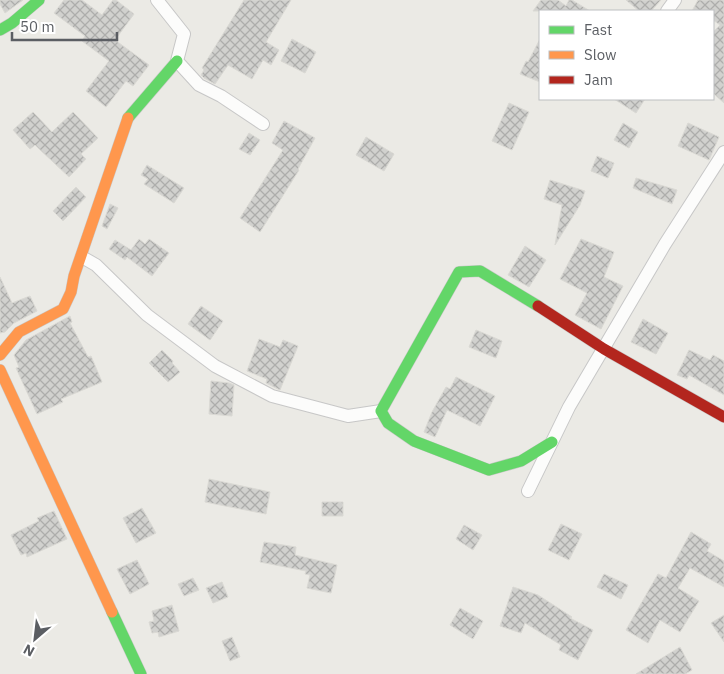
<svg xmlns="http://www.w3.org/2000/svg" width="724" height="674" font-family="'IBM Plex Sans',sans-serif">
  <defs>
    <pattern id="building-cross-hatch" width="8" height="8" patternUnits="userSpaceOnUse" patternTransform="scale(1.25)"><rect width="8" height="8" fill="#d1d1ce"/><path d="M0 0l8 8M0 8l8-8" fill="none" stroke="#adadab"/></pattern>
  </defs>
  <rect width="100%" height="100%" fill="#ebeae5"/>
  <path fill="url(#building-cross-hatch)" stroke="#dad9d4" d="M0 0H23L5 13 0 4Z
    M64 0H82L102 15 113 0H116L134 14 115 40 149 65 133 86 126 81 106 107 86 91 109 61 82 41 85 36 54 13Z
    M244 0H291L266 42 279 50 271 65 263 60 252 79 228 65 215 84 204 78 201 75 204 70 202 68Z
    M541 0H558L566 6 569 0H572L590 11H533Z
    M626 0H661L651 11H639Z
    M698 0H724V103L713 93V32L720 25 713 20V11H692Z
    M292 39 316 52 305 73 281 61Z
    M540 39V82L520 74 526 61 528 62Z
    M614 99H645L636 113Z
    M509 103 529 112 512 150 492 141Z
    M33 112 52 132 73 112 98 138 81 154 86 159 69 177 35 145 30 149 13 130Z
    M284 121 315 138 298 169 299 170 260 232 240 218 283 150 272 143Z
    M623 123 638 132 629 148 614 140Z
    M688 123 719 137 709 160 678 146Z
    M249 133 260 140 250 155 239 149Z
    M366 137 394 154 384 171 356 155Z
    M597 156 614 163 608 178 591 171Z
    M147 165 184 188 174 203 144 184 148 179 141 175Z
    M636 178 677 190 672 204 633 188Z
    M550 180 585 191 580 205 555 245 562 205 544 199Z
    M76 187 86 197 63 221 53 211Z
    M110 204 118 208 107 229 102 226Z
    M139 239 145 244 149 239 169 253 152 276 127 257 125 260 109 249 115 240 131 250Z
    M581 239 614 252 604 277 623 286 601 329 575 315 587 293 560 279Z
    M525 246 546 260 529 287 508 275Z
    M0 277 12 303 30 296 37 311 14 323 5 332 0 333Z
    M201 306 223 321 210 340 188 324Z
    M70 316 72 322 70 323 88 357 91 356 102 382 61 399 63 402 37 414 16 368 19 367 14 355 26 340Z
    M643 319 668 333 656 354 631 342Z
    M476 330 502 341 496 358 469 347Z
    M259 339 280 347 283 340 298 346 280 390 266 383 267 379 247 371Z
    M162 350 173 361 172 363 180 372 168 382 149 363Z
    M689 350 710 360 713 355 724 361V395L689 375 687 379 677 375Z
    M456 377 495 396 480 426 447 410 435 437 424 432 432 412 446 387 450 389Z
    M211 381 229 383 234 385 232 416 209 414Z
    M209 479 270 492 266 514 205 502Z
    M322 502H343V516H322Z
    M142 508 156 533 136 543 123 518Z
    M54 511 67 539 27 557 26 553 21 555 11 535 39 521 37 518Z
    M561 524 582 534 569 560 548 550Z
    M464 525 482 535 473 550 456 539Z
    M691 532 711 544 707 551 724 561V587L690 568 678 588 699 601 680 632 660 620 648 643 626 630 658 574 666 578Z
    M264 542 296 547 295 555 337 565 331 593 307 588 310 575 305 574 306 571 260 562Z
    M137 560 149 584 130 594 117 569Z
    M604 574 628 585 621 599 597 587Z
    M193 578 199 590 184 596 178 584Z
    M222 582 228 597 213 603 206 588Z
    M513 587 538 595 572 617 570 618 593 630 578 660 559 650 561 645 525 623 521 633 500 626Z
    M172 605 179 631 159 637 158 632 152 633 149 622 154 621 152 611Z
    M460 608 483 621 473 639 450 625Z
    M724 615V642L711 623Z
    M232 637 240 657 230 661 222 641Z
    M680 647 692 670 685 674H636Z"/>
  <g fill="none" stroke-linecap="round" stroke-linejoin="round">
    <g stroke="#c7c7c7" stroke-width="14">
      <path id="street" d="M157 0 184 34 177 61 199 85 221 96 263 124
        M667 11 675 0
        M82 257 96 265 147 315 215 366 272 396 348 416 381 411
        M528 491 569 407 665 244 724 152"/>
    </g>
    <g stroke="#c9c8c8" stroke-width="12">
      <path id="fast" d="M0 30 12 23 39 0
        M128 118 177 61
        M538 306 480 271 459 272 381 411 388 423 414 441 489 470 521 461 552 442
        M112 612 141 674"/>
    </g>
    <g stroke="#c9c8c8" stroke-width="12">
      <path id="slow" d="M0 355 19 332 63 309 71 292 74 276 128 118
        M0 370 112 612"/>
    </g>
    <g stroke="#c9c8c8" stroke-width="12">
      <path id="jam" d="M538 306 604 349 724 417"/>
    </g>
    <use href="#street" stroke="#fcfcfb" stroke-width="12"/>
    <use href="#fast" stroke="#63d668" stroke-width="11"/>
    <use href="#slow" stroke="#ff974d" stroke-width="11"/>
    <use href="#jam" stroke="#b3261e" stroke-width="11"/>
  </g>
  <rect x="539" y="10" width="175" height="90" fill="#ffffff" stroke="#bdbfc1"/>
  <rect x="549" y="26" width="25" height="8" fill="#63d668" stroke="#bdbfc1"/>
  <text x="584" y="35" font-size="15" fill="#5b5e63">Fast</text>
  <rect x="549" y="51" width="25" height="8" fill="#ff974d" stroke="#bdbfc1"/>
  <text x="584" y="60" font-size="15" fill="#5b5e63">Slow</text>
  <rect x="549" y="76" width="25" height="8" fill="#b3261e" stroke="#bdbfc1"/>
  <text x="584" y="85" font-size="15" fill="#5b5e63">Jam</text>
  <g transform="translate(35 639) rotate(208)" stroke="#ffffff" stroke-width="4" paint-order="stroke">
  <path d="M0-4L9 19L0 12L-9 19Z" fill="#5b5e63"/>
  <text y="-8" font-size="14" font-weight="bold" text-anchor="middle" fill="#5b5e63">N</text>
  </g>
  <path d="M12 32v8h105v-8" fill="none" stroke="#5b5e63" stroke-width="2.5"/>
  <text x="20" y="32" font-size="15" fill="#5b5e63" stroke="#ffffff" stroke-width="4" paint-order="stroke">50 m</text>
</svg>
